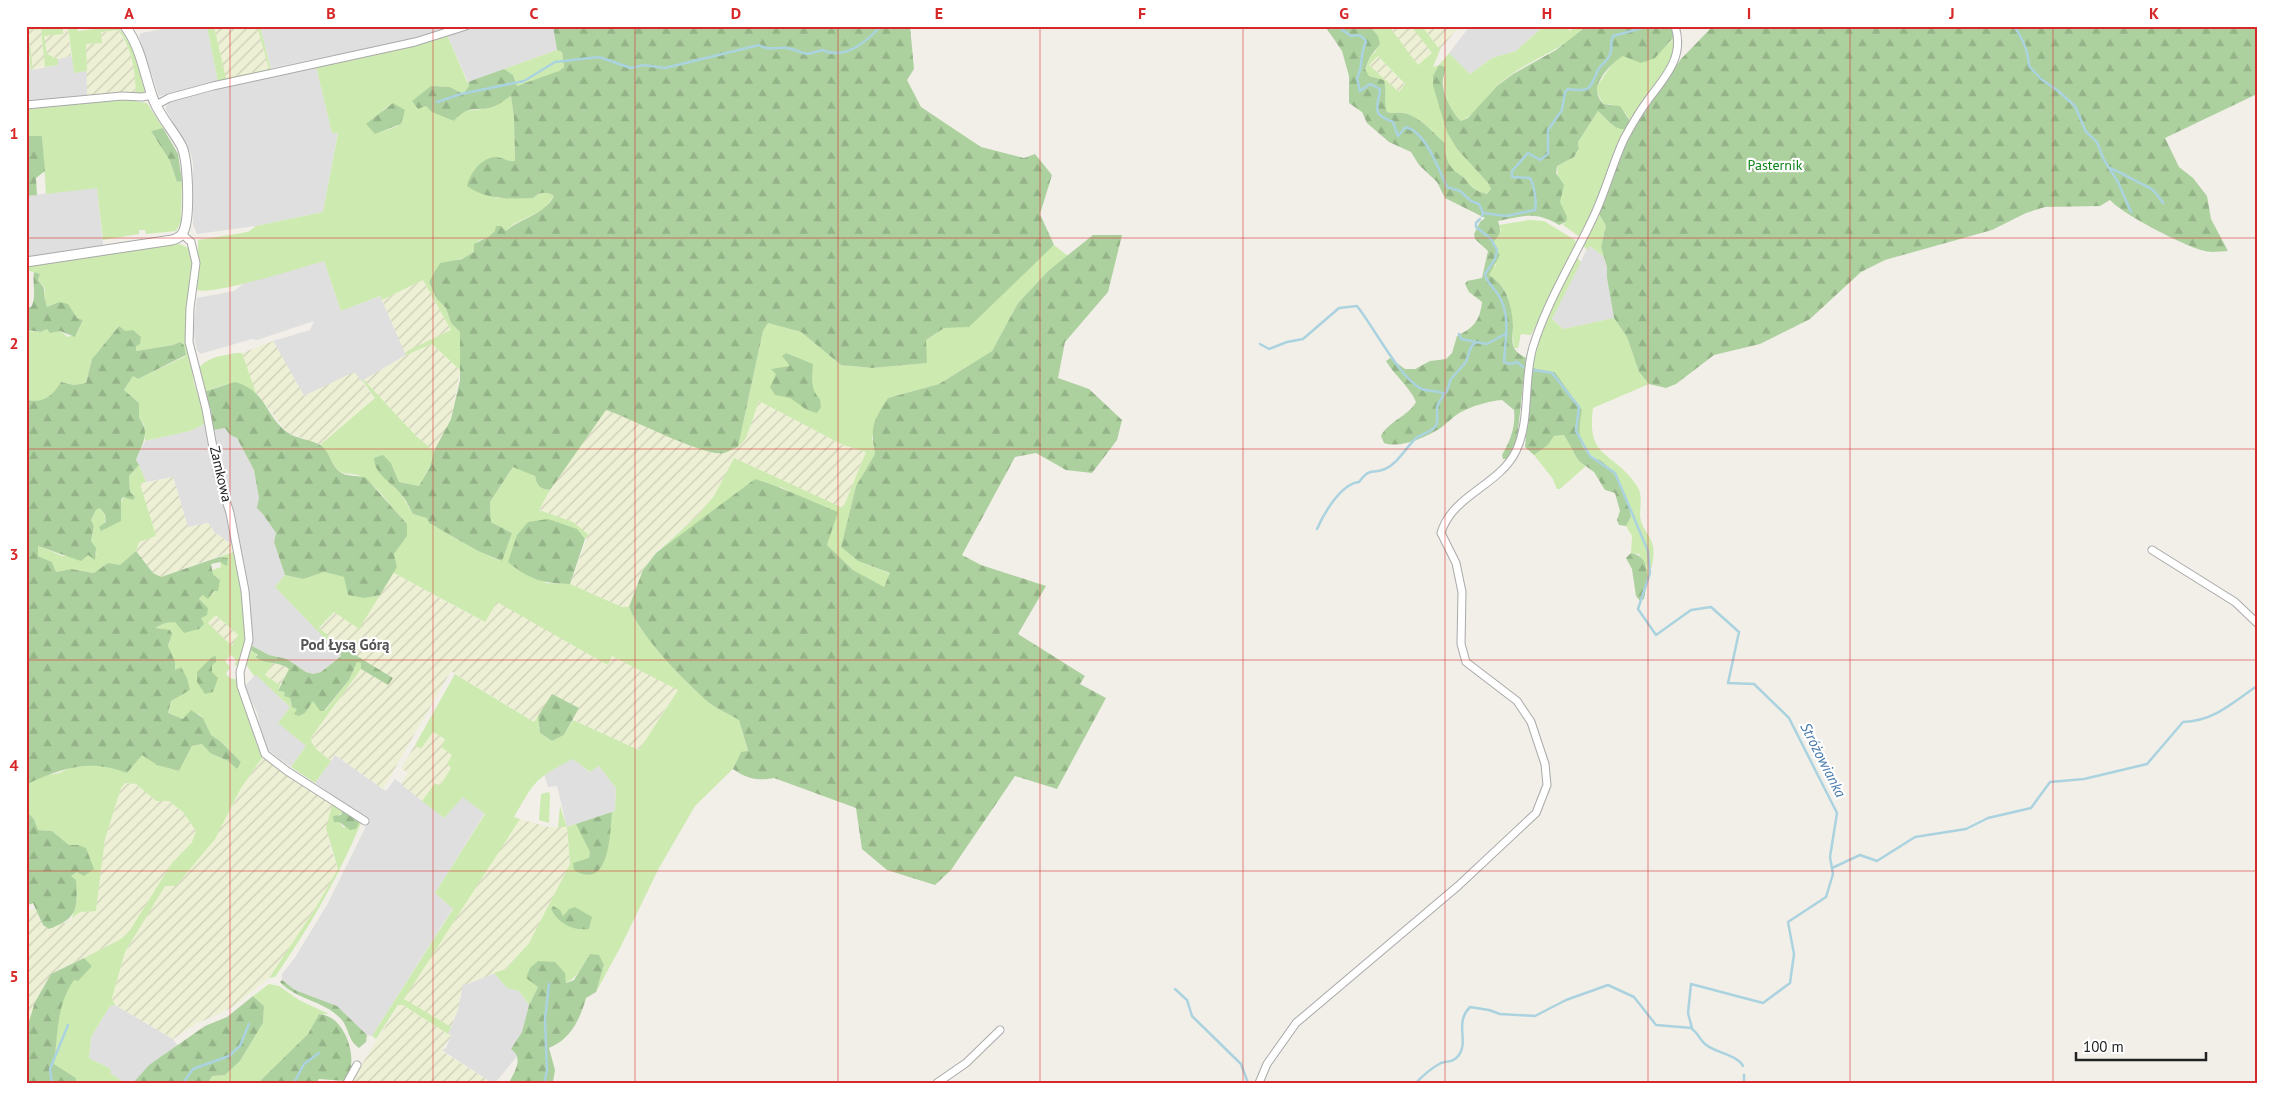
<svg xmlns="http://www.w3.org/2000/svg" width="2283" height="1109" font-family="'PT Sans',sans-serif">
  <defs>
    <pattern id="farmland-furrows" width="10" height="10" patternUnits="userSpaceOnUse" patternTransform="scale(1.25)"><rect width="10" height="10" fill="#eef0d5"/><path d="M-1 1l2-2M0 10L10 0M9 11l2-2" fill="none" stroke="#ccceb7"/></pattern>
    <pattern id="forest-firs" width="22" height="20" patternUnits="userSpaceOnUse" patternTransform="scale(1.25)"><rect width="22" height="20" fill="#add19e"/><path d="M5 1l3.5 6h-7zM16 11l3.5 6h-7z" fill="#95b388"/></pattern>
  </defs>
  <rect width="100%" height="100%" fill="#f2efe9"/>
  <path fill="#e0dfdf" d="M180 26H207L218 82 159 96 139 36 141 33Z
    M260 26H455L398 42 271 68Z
    M478 26H553L557 50 468 82 447 35Z
    M1470 26H1544L1516 51 1492 58 1470 74 1449 53Z
    M26 38 31 70 58 65V59L72 56 74 73 87 71V96L26 102Z
    M316 66 332 133 338 132 323 212 256 226 197 234 193 225V163L191 154 166 110V106L170 101Z
    M97 187 104 253 26 265V196Z
    M1589 245 1604 257 1607 267V278L1614 318 1563 329 1552 319Z
    M324 261 341 311 380 296 406 355 360 382 353 373 304 396 273 341 310 330 314 321 257 340 252 339 200 354 197 350 193 332 197 298 234 291 244 283Z
    M207 423 209 430 225 428 230 435 237 438 254 470 262 513 276 533 274 542 285 575 276 587 341 655 321 672 313 674 306 672 287 659 269 655 252 646 250 606 241 550 233 551 232 544 214 532 208 523 188 527 173 477 146 482 136 460 145 441 190 431Z
    M256 674 290 707 306 746 291 767 264 747 257 712 244 687Z
    M335 755 386 791 395 779 444 818 463 796 485 813 435 893 453 908 372 1036 367 1035 337 1006 295 990 282 980V974L294 959 328 903 369 820 315 783Z
    M573 758 589 772 599 766 616 788 615 811 567 827 557 786 548 787 544 774Z
    M494 973 507 988 519 991 529 1005 522 1032 511 1049 518 1055 495 1083H492L442 1050 446 1048 451 1035 448 1034 458 1009 463 984H467Z
    M115 1005 173 1039 178 1046 149 1065 133 1083H125L109 1073 111 1069 89 1058 91 1037 110 1006Z"/>
  <path fill="url(#farmland-furrows)" d="M68 26 71 56 58 59 47 54 44 36 63 34V27Z
    M214 26H257L269 69 226 78Z
    M1389 26H1411L1433 53 1418 66Z
    M1422 26H1459L1440 50Z
    M41 28 45 67 33 69 28 30Z
    M118 30 131 53 135 71 136 95 87 96 86 44 102 43 101 32Z
    M1378 56 1405 85 1399 92 1369 65Z
    M423 280 451 330 405 353 382 300Z
    M273 341 304 396 354 372 375 398 320 445 287 432 256 393 242 353Z
    M432 344 460 370 451 419 434 451 416 436 364 380 406 355Z
    M759 401 843 445 866 452 843 508 734 459 714 496 698 515 657 550 643 570 629 607H622L570 584 588 535 539 509 562 471 606 409 631 418 687 445 746 438Z
    M173 477 188 527 208 523 214 532 232 545 233 551 161 577 153 573 136 551 139 542 156 536 140 484Z
    M392 572 484 622 497 601 604 663 608 665 612 656 678 689 639 750 573 720 579 708 534 722 451 671 383 789 335 755 331 761 316 749 311 741 312 736 361 669 388 685 319 629 334 612 359 628Z
    M216 615 238 635 232 647 208 623Z
    M273 663 285 666 290 669 280 685 265 675Z
    M433 732 445 739 452 755 451 768 440 786 435 783 422 801 401 784 408 773 401 768 415 745 421 749Z
    M264 755 295 780 333 802 329 843 338 869 315 909 269 978 233 1007 196 1024 173 1039 115 1005 112 998 125 952 165 886 230 811 241 788Z
    M125 783 136 784 156 801H169L183 812 196 831 192 842 172 863 130 930 121 939 51 974 35 1002 26 1031V913L35 908 43 925 65 923 80 912 96 910 105 839 121 788Z
    M520 819 548 827H567L570 864 529 943 506 969 467 984H463L458 1009 451 1027 403 999Z
    M399 1005H403L451 1036 442 1051 492 1083H350Z"/>
  <path fill="#cdebb0" fill-rule="evenodd" d="M26 26H67L63 27V34L44 36 47 54 58 59V65L45 67 41 29 28 30 33 69 31 70Z
    M68 26H76L78 31 118 26 133 49 145 90 144 93 136 95C135 70 133 50 118 30L101 32 102 43 86 44 87 71 74 73Z
    M207 26H214L226 78 269 69 257 26H260L271 70 218 82Z
    M1370 26H1389L1418 65 1432 53 1411 26H1422L1440 50 1433 67 1439 65 1449 53 1470 74 1492 58 1516 51 1544 26H1565L1570 31 1575 26H1587C1561 52 1523 61 1497 86 1485 98 1477 114 1461 121 1448 111 1440 86 1446 71L1433 86 1457 149 1488 183 1491 189 1487 194C1475 191 1472 188 1465 179 1462 175 1456 173 1453 169 1446 163 1445 152 1445 143 1433 133 1419 115 1403 113 1397 112 1393 114 1387 112L1384 104V80L1369 76 1365 70 1370 57 1376 51 1378 36ZM1378 56 1405 84 1399 92 1369 65Z
    M447 35 469 86 463 94 450 87 431 86 426 106 454 121C466 107 466 112 482 109 491 108 503 101 511 96L514 118 515 161C505 162 498 156 487 160L472 189 497 198H533C541 192 546 191 554 196L544 209 514 224 506 231H495L488 237 478 241 474 252 470 256 456 260 434 275 429 282 437 299 446 308 451 323 460 332V370L432 344 406 355 405 353 409 350 451 330 423 280 382 300 380 296 341 311 324 261C304 267 211 296 197 290L198 240 248 232 256 226 323 212 338 133H332L316 66ZM393 103 398 126 375 134 383 110Z
    M1673 38C1678 66 1645 97 1630 121 1625 109 1616 103 1603 104L1597 92V86L1615 60 1623 56 1669 44Z
    M557 50 562 52 564 67C553 78 532 81 517 86L513 75 504 69Z
    M122 99 147 103 163 128 151 131 170 161 177 182 182 181 181 222 176 231 146 234 145 230H139V234L103 240 97 188 46 194 42 136H26V109Z
    M1598 111 1613 126 1627 129 1580 237 1563 225 1566 222 1560 202 1557 166 1574 157 1579 150 1578 142Z
    M1599 214 1606 226 1601 247 1604 257 1590 246 1587 250 1583 245Z
    M1529 220 1544 221 1575 240 1576 244 1531 335 1521 334 1518 348H1514C1511 322 1516 290 1489 275L1490 270 1496 265 1492 243 1501 230 1499 225Z
    M177 243 189 248 193 257 186 333 194 383 207 423 190 431 145 441 144 424 139 418V403L124 390 133 376 138 379 186 356 184 345 180 342 173 345 136 351V346L119 326 92 359 86 383 74 385 61 382C51 398 45 403 26 400V331L41 332 47 329 60 331 68 337 77 334 83 320 77 318 59 302 47 307 44 296 45 288 38 280 40 274 26 270V265Z
    M1054 245 1068 256 1048 271 1018 303 992 351 939 384 888 398 872 437 875 454 856 486 841 547 858 561 891 574 883 588 853 570 827 545 837 512 803 499 781 487 739 492 656 553 698 515 714 496 734 458 843 508 866 452 843 445 759 401 746 438 738 447 763 331 768 323 801 332 841 365 872 368 926 363V340L944 328 967 326Z
    M1577 257 1581 262 1552 319 1563 329 1614 318 1627 337 1639 372 1649 384 1593 408C1586 461 1614 450 1637 486 1643 494 1640 506 1640 516 1641 526 1647 532 1651 540 1657 553 1651 569 1647 582V567L1639 554 1631 553 1632 536 1626 526 1631 517 1602 461C1577 451 1577 434 1582 410L1555 372 1532 368 1544 322Z
    M236 353H242L256 393C236 379 225 384 203 392L198 369C208 356 223 356 236 353Z
    M362 380H364L416 436 434 451 430 467 419 486 399 482 391 463 378 471 401 494 413 514 428 518 429 523 478 551 501 561 512 533 491 522 490 502 514 466 535 476C537 486 540 489 550 490L539 510 573 522 589 535 585 539 577 529 545 583 570 584 622 607H629C642 638 682 679 708 702 717 709 729 714 739 720L748 752H741L733 769 695 806 659 868 621 946 596 992 604 965 590 954C571 985 573 983 538 987L529 1005 519 991 507 988 494 973 506 969 529 943 570 864 567 827H558L560 806 567 827 615 811 616 788 599 766 590 772 573 759C534 779 535 781 514 817L520 819 404 999 451 1027 448 1034 403 1005H398L376 1039 372 1036 453 909 435 893 485 814 463 797 444 818 422 801 435 783 440 786 451 768 447 764 452 755 441 747 445 739 433 732 421 749 415 745 455 674 534 722 538 716 540 733 552 741 564 735 573 720 639 750 678 690 612 656 608 665 604 663 497 602 485 622 392 572 397 567 394 554 407 536V524C391 508 380 487 360 476 352 472 345 476 338 470 331 464 328 453 320 445L375 398Z
    M1564 435 1579 461 1586 466 1560 489H1557L1553 479 1534 455 1548 445 1554 436Z
    M139 465 146 482 140 484 156 536 139 542 136 551 120 565 108 563 95 573 71 569 56 572 52 562 38 556V546L63 556 97 555 91 542 94 526 91 520 96 510 100 508C107 518 107 522 101 531L124 497 128 496 130 493 129 476Z
    M236 551C242 587 255 632 237 666L234 664 237 661 231 655 225 661 230 667 226 674 230 678 238 680 257 745 264 755 241 788 215 839 176 886H165L125 952 112 998 115 1005 110 1006 91 1037 89 1058 111 1069 110 1073 125 1083H76V1078L54 1064C58 1037 53 1002 73 980 79 975 86 972 92 966L84 958 121 939 130 930 172 863 192 842 196 831 183 812 169 801H156L136 784 125 783 121 788 105 839 96 911 80 912 72 918 77 898 70 877 77 872 78 845H69L52 831 38 830 34 819 26 811V784L43 776 59 773 76 765H107L127 773 142 754 168 768 179 771 192 746 202 744 210 753 228 761 237 769 241 762 220 741 211 735 203 718 199 714 183 719 168 713 181 667 175 670 168 646 170 642V630H155V628L165 623 201 618 199 600 203 595H212L220 580 213 574 212 570 221 567 220 561 223 558 219 557ZM216 615 238 635 232 646 208 623Z
    M323 572 344 577 365 598 380 595 359 629 334 612 319 628 342 647 338 652 275 587 285 575 303 579Z
    M250 646 251 650 264 661 273 663 265 675 280 685 278 691 285 692 290 698 291 705 305 713 313 700 325 711 349 680 357 662 361 663V669L312 736 311 741 316 749 331 761 315 783 291 767 306 746 278 723 290 707 256 675 254 676 245 663Z
    M549 792 550 795 549 823 539 820 541 794Z
    M333 802 346 809 338 816 339 822 344 828 357 817 361 823C337 880 310 926 275 977L269 978 315 909 338 869 326 828Z
    M269 984 279 986 299 1000 329 1014H319L308 1034 258 1083H208L212 1076 225 1075 240 1061 263 1023 264 1006 253 996Z"/>
  <path fill="url(#forest-firs)" d="M553 26H910L914 69 907 80 921 107 981 147 1024 158 1035 154 1052 175 1040 214 1054 245 969 327 944 328 926 340 927 363 872 368 841 365 801 332 768 323 763 331 738 447C734 448 728 452 724 453 703 457 631 418 606 410L550 490C540 489 537 486 535 476L513 467 490 502 491 522 512 533 502 561 478 551 429 523 427 518 413 514C409 507 406 499 400 493 391 482 374 474 374 458L383 455 391 463 399 482 419 486 430 467 434 451 451 419 460 380V332L451 323 446 308 437 299 429 282 440 263 462 259 474 252V244L488 237 495 231 496 226H501L506 231C521 218 544 215 554 196 546 191 540 192 533 198 511 199 486 200 467 186 470 173 481 158 495 157 503 157 507 162 515 161L514 118 511 96C506 99 502 103 497 105 478 114 470 102 454 121L432 112 426 106 418 109 412 101 431 86 450 87 463 94 469 86 468 82 504 69 513 75 517 86 559 71 564 67 562 52 557 50Z
    M1325 26H1370L1378 36 1380 44 1370 57 1365 69 1369 76 1384 80C1387 91 1383 101 1387 112 1393 114 1397 112 1403 113 1419 115 1433 133 1445 143 1445 152 1446 162 1453 169 1456 173 1462 175 1465 179 1472 188 1475 191 1487 194L1491 189 1488 183 1457 149 1447 132 1433 86V76L1439 65 1445 67C1446 72 1444 74 1443 79 1441 91 1452 114 1461 121L1468 118 1497 86 1513 74 1556 50 1587 26H1672L1673 38 1655 58 1641 63 1623 56C1614 61 1597 78 1597 90 1597 95 1600 100 1603 104L1620 106 1630 121 1627 129C1614 131 1607 119 1598 111L1578 142 1579 149 1574 157 1557 166 1556 173 1564 185 1560 202 1567 217 1566 222 1559 225C1535 211 1524 216 1498 221 1502 233 1500 235 1492 243L1500 255 1489 275C1507 285 1512 306 1513 325 1513 332 1511 341 1514 348 1517 353 1522 356 1526 358L1517 439 1507 459H1503L1502 455C1510 442 1516 426 1514 410L1502 400C1488 401 1473 406 1461 412 1453 416 1447 424 1439 429 1426 437 1400 449 1384 443L1381 436C1389 421 1407 417 1416 402 1410 387 1395 376 1386 361L1390 358 1405 369H1415L1430 361 1446 359 1452 353 1457 336C1473 328 1480 321 1482 302L1469 292 1465 284 1467 281 1482 278 1488 251 1475 239 1474 234 1480 222 1485 218 1445 198 1437 182 1419 165 1411 152 1389 142 1367 123 1362 112 1349 103V76L1342 51Z
    M1713 26H2257V94L2165 138 2179 167 2193 178 2207 196 2211 219 2228 251C2221 251 2211 253 2205 251 2186 247 2122 214 2110 200L2100 206 2045 207 2026 213 1992 230 1885 260 1861 272 1810 319 1760 344 1714 355 1676 384 1666 388 1649 384 1639 372 1627 337 1614 318 1607 278V267L1601 247 1606 226 1599 214 1624 148 1635 127 1681 59Z
    M393 103 405 110 401 124 375 134 366 124Z
    M163 128 178 154 182 181 177 182 170 161 151 131Z
    M26 136H42L45 171 36 178 37 195 26 196Z
    M1093 235H1122L1108 292 1065 342 1058 378 1089 389 1122 420 1117 440 1092 473 1066 470 1036 453 1015 457 962 555 981 565 1046 586 1018 634 1085 676 1080 684 1106 698 1057 789 1015 776 951 870 935 885 887 870 862 849 856 808 774 778C758 781 747 779 733 769L741 752 748 751 739 720C729 714 717 709 708 702 682 679 642 638 629 607L643 570 656 553 755 479C784 488 810 501 838 512L827 545 853 570 884 587 890 573 858 561 841 547 856 486 875 454C870 426 873 422 888 398L939 384 992 351 1018 303 1048 271Z
    M34 272 40 274 38 280 44 288V296L47 307 59 302 68 304 77 318 83 320 75 337 60 331 50 333 47 329 41 332 26 330V308L31 307C37 297 32 284 34 272Z
    M119 326 125 331 133 330 141 337 140 344 136 346V351L173 345 180 342 184 345 186 355 138 379 133 376 124 390 139 403V418C151 432 142 445 136 460L139 465 129 476 130 492 135 497 133 500 123 497 121 500V521L101 531 99 527 106 522 105 515 100 508 96 510 91 520 94 526 91 541 96 548 95 560 88 555 81 561 75 559 38 546V556L52 562 56 572 71 569 94 573 108 563 120 565 136 551 153 573 161 577 219 557 228 558 227 566 220 562 211 564 213 574 220 580 218 591H214L208 599 203 595 199 599 208 608 207 615 201 618 204 624 199 629 184 633 175 622 165 623 155 628 170 630 172 634 168 646 175 662V670L181 667 187 678 190 690 171 701 168 713 183 719 191 710 203 718 211 735 220 741 241 762 237 769 228 761 210 753 202 744 192 746 179 771 157 765 142 755 127 773C88 758 62 769 27 784L26 400C45 403 51 397 61 382L74 385 86 383 92 359Z
    M786 353 813 364C812 376 810 390 820 399L821 407 817 413 807 410 790 398 775 395 770 387 776 374 771 369 790 366 782 356Z
    M1532 368 1555 372 1582 410C1579 427 1576 445 1592 457 1596 459 1600 459 1603 462 1619 476 1627 497 1631 517L1626 526 1619 525 1617 520 1620 511 1615 493 1605 490 1594 472 1579 461 1564 435 1554 436 1548 445 1534 455 1525 447Z
    M235 382C267 391 265 416 287 432 296 439 310 439 320 445 330 451 330 465 340 472 346 477 358 475 366 478L407 524V536L394 554 397 567 380 595 365 598 348 595 344 577 324 572 303 579 285 575 274 542 276 533 262 513 257 508 259 498 254 470 237 438 230 435 225 428 213 430 211 410 203 392Z
    M548 519 577 529 585 539 570 584C542 583 530 580 508 562L517 535 528 522Z
    M1631 553C1653 557 1647 582 1644 599L1640 601 1636 596 1632 569 1626 558Z
    M252 646 269 655 287 659 306 672 313 674 321 672 341 656 338 652 342 647 393 678 388 685 361 669V663L357 662 349 680 324 711H320L313 701 305 713 299 716 294 714 297 709 292 707 290 698 284 696 285 692 278 691 289 669C280 661 265 665 256 657L258 655 251 650Z
    M216 656V662L212 665V672L218 678 213 692 205 694 197 682V672L212 657Z
    M552 694 579 708 564 735 552 741 540 733 538 716Z
    M343 810 359 823 356 829 350 830 339 822H334L333 816 341 815Z
    M26 811 34 819 38 830 52 831 69 845H78L86 848 94 869 84 876 77 872 71 876 76 880C78 909 77 919 49 929L43 925 33 903 26 906Z
    M612 812C610 833 610 892 574 870L573 863 589 858 590 852 576 824Z
    M553 906 560 910 563 916 569 909 575 907 592 917 589 929C572 931 558 923 551 909Z
    M590 954 599 955 604 965 596 992 586 998C580 1019 571 1039 549 1048L555 1070 553 1082 509 1083C515 1070 524 1059 511 1049L522 1032 529 1005 538 987 526 978 530 968 538 961 555 962 565 973 566 983 574 980Z
    M84 958 92 966 78 981 74 980C56 1006 58 1034 54 1064L76 1078V1083H26V1031L35 1002 51 974Z
    M282 980 295 990 337 1006 367 1035 366 1042 359 1048C348 1041 349 1028 341 1019 325 1001 297 1000 280 982Z
    M253 996 264 1006 263 1023 240 1061 225 1075 212 1076 208 1083H133L149 1065 205 1026 227 1017Z
    M319 1014C341 1015 354 1046 351 1066 351 1071 347 1076 345 1081L319 1079 316 1083H258L308 1034Z"/>
  <g fill="none" stroke-linecap="round" stroke-linejoin="round">
    <path stroke="#aad3df" stroke-width="2.5" d="M1337 26 1351 36C1359 34 1362 35 1366 42 1359 54 1364 66 1357 78L1360 91 1370 84 1380 89C1378 109 1370 113 1393 122L1398 136 1406 127C1427 133 1438 169 1447 187L1460 191 1471 201 1479 204 1483 213
      M2014 26C2022 37 2029 53 2029 66L2041 79 2057 90 2075 106 2086 132 2097 142 2104 160 2118 182 2131 212
      M437 102 461 94 524 81 555 62 599 57 631 68 644 65 665 68 759 45C768 51 776 47 787 48 806 51 799 58 822 50 845 60 865 43 881 26
      M2110 168C2119 172 2127 176 2136 181 2152 190 2151 185 2163 203
      M1482 216 1483 213 1506 216 1535 210C1537 203 1534 184 1530 178L1512 177V171L1528 153 1540 160 1548 154V130L1562 110 1565 92 1568 89C1591 92 1589 90 1598 70 1602 63 1609 61 1611 51 1612 46 1610 42 1613 36L1650 26
      M1480 219 1476 223V227L1491 239 1497 250 1495 259 1485 274C1487 284 1494 287 1499 296 1511 316 1505 341 1504 362L1510 364 1517 362 1523 367
      M1459 334 1461 339 1476 342
      M1260 344 1269 349 1287 342 1303 339 1339 308 1357 306C1374 327 1400 379 1422 389 1429 392 1437 390 1444 394
      M1317 529C1324 513 1341 484 1359 482 1371 466 1371 475 1385 469 1398 463 1405 449 1415 439 1420 434 1430 433 1435 427 1440 420 1435 412 1438 404 1442 396 1450 390 1450 380L1466 362 1471 347 1476 342 1487 344 1507 333
      M1832 868 1860 855 1877 861 1915 837 1966 829 1988 818 2031 808 2050 782 2084 779 2147 764 2183 722C2214 721 2232 703 2257 686
      M1175 989 1187 1000 1192 1016 1241 1064 1248 1083
      M1692 1029C1698 1033 1700 1040 1705 1044 1715 1053 1736 1054 1743 1066
      M1744 1075V1083
      M52 1083 50 1069 68 1025
      M183 1083 193 1069 229 1056 240 1046 249 1024
      M294 1083 304 1064 319 1053
      M544 1083 547 1071 545 1019 549 984
      M1416 1083C1422 1076 1433 1067 1441 1063 1448 1061 1454 1062 1459 1055 1469 1041 1454 1023 1470 1007L1489 1010 1500 1014 1535 1016 1566 1000 1608 985 1634 997 1656 1025 1692 1028 1688 1013 1691 984 1763 1003 1790 983 1794 954 1788 922 1826 897 1833 874 1830 857 1837 813 1789 718 1754 684 1728 683 1739 632 1711 607 1691 610 1656 635 1638 609 1650 573 1648 551 1615 473 1590 456 1576 431 1579 407 1552 373 1533 370"/>
    <g stroke="#a9a9a9" stroke-width="9">
      <path id="minor" d="M26 105 122 96 142 97 152 95
        M156 105 169 98 213 86 415 42 466 26
        M182 234 191 242 196 263 190 308 189 342 206 409 218 475 230 513 245 591 249 640 240 672 241 686 265 754 287 771 365 821
        M2152 550 2235 602 2257 623
        M347 1083 357 1065
        M937 1083 966 1063 1000 1030
        M1259 1083 1267 1064 1296 1023 1458 886 1536 813 1547 785 1545 764 1531 722 1517 701 1466 662 1461 644 1462 592 1456 563 1441 533C1452 495 1499 486 1516 451 1531 419 1523 380 1533 347 1547 302 1572 262 1592 220 1605 194 1612 165 1624 139 1631 126 1639 112 1648 100 1665 77 1685 57 1675 26"/>
    </g>
    <g stroke="#a9a9a9" stroke-width="11">
      <path id="tertiary" d="M26 262 172 240C176 239 179 238 182 234 191 222 188 161 182 147 174 131 161 118 154 101 144 75 142 49 125 26"/>
    </g>
    <use href="#minor" stroke="#fff" stroke-width="7"/>
    <use href="#tertiary" stroke="#fff" stroke-width="9"/>
  </g>
  <path fill="none" stroke="#d62828" stroke-width="1" stroke-opacity="0.55" d="M230 26V1083M433 26V1083M635 26V1083M838 26V1083M1040 26V1083M1243 26V1083M1445 26V1083M1648 26V1083M1850 26V1083M2053 26V1083M26 238H2257M26 449H2257M26 660H2257M26 871H2257"/>
  <g text-anchor="middle" stroke-width="4.5" stroke-linejoin="round" paint-order="stroke">
    <g font-size="14" fill="#0c8416" stroke="#fff">
      <text x="1775" y="170">Pasternik</text>
    </g>
    <g font-size="14" fill="#222" stroke="#fff">
      <text transform="translate(221 474) rotate(77)" y="5">Zamkowa</text>
    </g>
    <g font-size="15" font-weight="bold" fill="#555" stroke="#fff">
      <text x="345" y="650">Pod Łysą Górą</text>
    </g>
    <g font-size="15" font-style="italic" fill="#4a7aab" stroke="#fff">
      <text transform="translate(1823 760) rotate(63)" y="5">Stróżowianka</text>
    </g>
  </g>
  <rect width="2283" height="1109" fill="none" stroke="#ffffff" stroke-width="55"/>
  <path d="M2076 1052v8h130v-8" fill="none" stroke="#222222" stroke-width="2.5"/>
  <text x="2083" y="1052" font-size="15" fill="#222222" stroke="#ffffff" stroke-width="4" paint-order="stroke">100 m</text>
  <rect x="28" y="28" width="2228" height="1054" fill="none" stroke="#d62828" stroke-width="2"/>
  <g font-size="16" text-anchor="middle" font-weight="bold" fill="#d62828">
    <text x="129" y="19">A</text>
    <text x="331" y="19">B</text>
    <text x="534" y="19">C</text>
    <text x="736" y="19">D</text>
    <text x="939" y="19">E</text>
    <text x="1142" y="19">F</text>
    <text x="1344" y="19">G</text>
    <text x="1547" y="19">H</text>
    <text x="1749" y="19">I</text>
    <text x="1952" y="19">J</text>
    <text x="2154" y="19">K</text>
    <text x="14" y="139">1</text>
    <text x="14" y="349">2</text>
    <text x="14" y="560">3</text>
    <text x="14" y="771">4</text>
    <text x="14" y="982">5</text>
  </g>
</svg>
